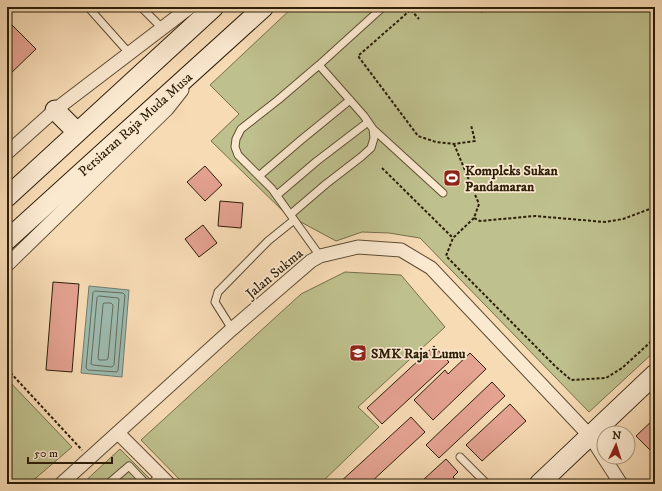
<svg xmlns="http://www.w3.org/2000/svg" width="662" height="491" font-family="'IM FELL DW Pica',serif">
  <rect width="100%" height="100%" fill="#f7dbb5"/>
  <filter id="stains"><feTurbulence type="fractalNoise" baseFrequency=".005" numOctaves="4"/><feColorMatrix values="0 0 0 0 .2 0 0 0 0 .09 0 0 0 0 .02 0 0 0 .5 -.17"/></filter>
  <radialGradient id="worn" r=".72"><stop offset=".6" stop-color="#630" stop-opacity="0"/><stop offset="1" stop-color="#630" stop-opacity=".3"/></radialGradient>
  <path fill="#bec08d" stroke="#756f4a" d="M293 7H655V351L589 412 420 238 389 233 362 232 336 241 286 214 211 141 239 114 210 85Z
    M345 272 401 275 445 327 358 407 379 427 320 484H184L141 440 301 294Z
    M7 379 72 447 29 484H9L7 482Z
    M120 449 155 484H82Z"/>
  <path fill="#9dbbb0" stroke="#707c6d" d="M89 286 129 290 122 377 81 373Z"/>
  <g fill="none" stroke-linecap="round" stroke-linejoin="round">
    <path stroke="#646c5c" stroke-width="1" d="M95 291 123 293 125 295 118 370 117 372 88 370 86 368 93 293Z
      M99 296 118 298 119 299 114 365 112 367 93 365 91 364 97 298Z
      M104 303H111L113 305 108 359 106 360H99L98 358 103 305Z"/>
  </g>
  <path fill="#e4a291" stroke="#2c1e08" d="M7 20 36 49 7 77Z
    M205 166 222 185 205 201 187 182Z
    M220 201 243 203 241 228 218 226Z
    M203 225 217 243 199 257 185 239Z
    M53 282 79 284 72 372 46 370Z
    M434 346 449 362 382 424 367 408Z
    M470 353 486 369 433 420 414 400 445 370 448 374Z
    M492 382 505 396 439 458 426 445Z
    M510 404 526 421 482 461 466 445Z
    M411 417 425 432 369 484H338Z
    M655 418V455L636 436Z
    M446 459 458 472 453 477 460 484H427L423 480Z"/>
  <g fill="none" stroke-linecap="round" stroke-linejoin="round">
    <g stroke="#5f4d33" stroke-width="9">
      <path id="lane" d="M88 7 129 53
        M141 7 162 28
        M373 129 443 193
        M259 176 301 140 350 100
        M277 195 317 161 368 122
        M291 214 326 184 361 157 371 148 374 138 373 129 364 116 319 65
        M320 256 272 189 238 155 235 147 236 139 241 129 278 100 319 65 383 7
        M232 329 215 302 218 292 268 241 294 220
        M460 457 487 484
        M108 484 129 466 146 484
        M151 484 160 475"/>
    </g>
    <g stroke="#5f4d33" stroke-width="15">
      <path id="street" d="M7 153 55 110 190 7
        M7 265 167 109 182 90
        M118 433 169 484
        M61 484 232 329 311 261 320 256 358 247 401 250 431 268 590 436 621 484"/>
    </g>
    <g stroke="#2c1e08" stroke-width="21">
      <path id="secondary" d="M55 110 77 132
        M7 197 214 7
        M7 240 264 7
        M539 484 655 374"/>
    </g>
    <path stroke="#2c1e08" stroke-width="2" stroke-dasharray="3 2" stroke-linecap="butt" d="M414 7 358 56 418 136 436 142 454 144 475 141 471 125
      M411 10 419 19
      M481 12 486 7
      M454 144 479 204 474 218 480 221 535 216 605 222 623 219 655 207
      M382 168 453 238
      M474 218 453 238 446 256 555 366 571 380 606 378 622 368 655 338
      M7 369 82 450"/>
    <use href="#lane" stroke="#fae8cf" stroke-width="7"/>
    <use href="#street" stroke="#fae8cf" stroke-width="13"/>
    <use href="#secondary" stroke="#fae8cf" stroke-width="19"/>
  </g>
  <defs>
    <g id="stadium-square" transform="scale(0.9)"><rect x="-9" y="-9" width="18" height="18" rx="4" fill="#8f2418" stroke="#fae8cf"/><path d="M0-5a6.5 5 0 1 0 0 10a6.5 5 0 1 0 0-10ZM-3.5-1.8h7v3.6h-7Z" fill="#fff"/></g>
    <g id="school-square" transform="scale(0.9)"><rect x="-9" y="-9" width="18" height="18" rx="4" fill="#8f2418" stroke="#fae8cf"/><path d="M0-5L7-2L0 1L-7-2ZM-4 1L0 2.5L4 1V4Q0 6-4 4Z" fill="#fff"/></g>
  </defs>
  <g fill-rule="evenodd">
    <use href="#stadium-square" x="452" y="178"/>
    <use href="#school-square" x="358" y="353"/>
  </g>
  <g text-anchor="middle" stroke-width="3.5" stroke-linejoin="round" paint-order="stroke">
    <g font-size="14" fill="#2c1e08" stroke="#fae8cf">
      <text transform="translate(135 124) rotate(-42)" y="5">Persiaran Raja Muda Musa</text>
      <text transform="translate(274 273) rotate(-40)" y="5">Jalan Sukma</text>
    </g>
    <g font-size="14" font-weight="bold" fill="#2c1e08" stroke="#fae8cf" text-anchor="start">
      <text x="465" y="175">Kompleks Sukan<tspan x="465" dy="16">Pandamaran</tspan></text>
      <text x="371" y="358">SMK Raja Lumu</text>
    </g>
  </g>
  <rect width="662" height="491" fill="none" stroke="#f7dbb5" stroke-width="24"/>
  <rect x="8" y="8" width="646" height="475" fill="none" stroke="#2c1e08" stroke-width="2"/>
  <rect x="12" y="12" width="638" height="467" fill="none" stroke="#2c1e08"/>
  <g transform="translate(616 445) rotate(4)"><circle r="19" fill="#fae8cf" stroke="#a8977f"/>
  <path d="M0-3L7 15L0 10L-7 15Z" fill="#8f2418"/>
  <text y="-6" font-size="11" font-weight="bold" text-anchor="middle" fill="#2c1e08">N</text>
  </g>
  <path d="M28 457v6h84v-6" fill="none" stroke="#2c1e08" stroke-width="2"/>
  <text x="34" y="457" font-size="12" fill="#2c1e08" stroke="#fae8cf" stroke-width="3" paint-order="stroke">50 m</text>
  <rect width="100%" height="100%" filter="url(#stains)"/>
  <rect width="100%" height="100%" fill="url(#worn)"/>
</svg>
